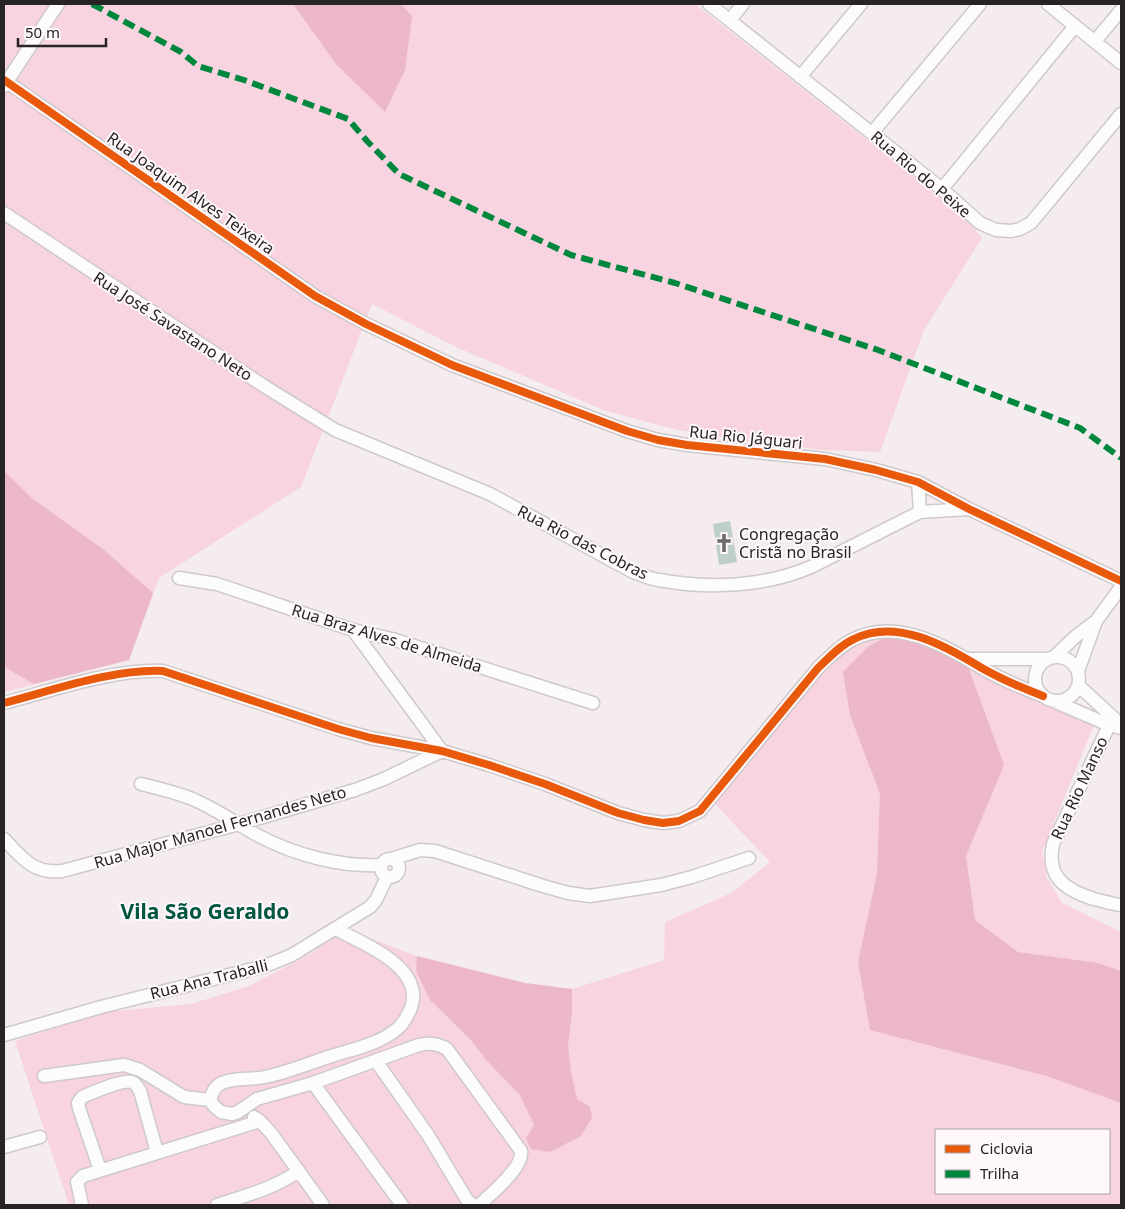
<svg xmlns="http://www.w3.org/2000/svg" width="1125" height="1209" font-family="'Noto Sans',sans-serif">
  <rect width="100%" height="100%" fill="#f4ecee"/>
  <path fill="#f7d4df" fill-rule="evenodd" d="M4 4H695L966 218 982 238 924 330 880 452 825 450 751 442 678 430 606 411 456 347 372 304 301 487 159 578 129 660 4 692Z
    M887 635 929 643 1094 725 1042 852 1047 878 1062 903 1121 932V1205H69L15 1041 104 1012 191 1004 249 986 312 953 343 928 417 956 525 983 572 989 664 960 665 922 731 893 770 862 715 804 826 665 853 645ZM936 1130H1109V1193H936Z"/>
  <path fill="#ecb8c9" d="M293 4H401L412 16 405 70 385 112 336 64Z
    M4 471 33 499 104 550 153 593 129 660 34 684 4 667Z
    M896 632 966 661 1004 765 966 856 975 920 1018 952 1098 963 1121 971V1103L1047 1076 870 1030 858 962 877 874 880 794 850 715 843 672 869 646Z
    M417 956 525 983 572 989V1013L568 1046 571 1072 577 1099 590 1107 592 1118 581 1136 550 1152 531 1149 526 1138 534 1125 520 1095 488 1062 470 1039 430 1000 416 971Z"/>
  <path fill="#becec9" d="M730 521 737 562 719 565 713 524Z"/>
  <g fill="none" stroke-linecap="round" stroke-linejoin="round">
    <g stroke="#cfc9ca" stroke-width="15">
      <path id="street" d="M709 4 942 189 980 223 996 230 1011 231 1020 229 1031 223 1121 114
        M1048 4 1121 63
        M730 20 743 4
        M1095 41 1121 10
        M800 77 861 4
        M4 80 315 296 366 324 452 365 627 431 658 440 687 445 825 459 876 470 918 482 969 509 1121 581
        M4 86 58 4
        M872 133 980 4
        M942 189 1075 26
        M4 213 264 386 335 430 490 494 633 572C642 575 650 579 659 580 708 589 764 587 811 567L920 512 969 509
        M918 482 920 512
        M179 578 217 584 353 630 392 639 593 703
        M353 630 442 751
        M1035 679a22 22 0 1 1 44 0a22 22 0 1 1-44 0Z
        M1054 657 1076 636 1096 621
        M969 659H1047
        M1078 671 1096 621 1121 587
        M1079 686 1119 723
        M1056 702 1109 725 1121 728
        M4 703C54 690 112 669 163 671L338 729 371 738 442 751 489 765 545 784 618 813 644 820 663 823 679 821 700 811 818 668C829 658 840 645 854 639 896 618 944 645 980 667 999 678 1022 688 1043 696
        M1113 717 1053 844C1046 877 1065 890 1094 899 1103 901 1112 904 1121 905
        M141 784C160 789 181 793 199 802 220 812 239 825 259 836 295 855 340 867 381 865
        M4 839C22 858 33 874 62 871L239 824 355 790 384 779 442 751
        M381 868a9 9 0 1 1 18 0a9 9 0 1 1-18 0Z
        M391 859 420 850 435 851 543 886 568 893 590 896 661 885 692 877 749 858
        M4 1035 101 1007 265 966 292 955 370 907 376 900 387 877
        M376 1061 428 1135 467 1200 473 1205
        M44 1076 124 1065 140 1070 184 1097 210 1100
        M313 1083 402 1205
        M210 1100 214 1106 221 1112 232 1114 238 1112 257 1099 313 1083 419 1045C430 1043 437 1043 447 1049L521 1151C524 1167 491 1194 479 1205
        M210 1100C212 1094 214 1087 220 1084 232 1077 251 1080 265 1077 285 1073 304 1065 323 1059 347 1050 377 1046 397 1029 405 1022 412 1009 413 999 416 964 361 942 335 929
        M254 1117 260 1121 271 1133 323 1205
        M4 1147 40 1137
        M100 1170 79 1108 78 1103 82 1097C92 1093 122 1079 132 1082 136 1083 138 1088 140 1091L157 1152
        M82 1205 77 1182 83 1176 260 1121
        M217 1205C248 1195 272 1189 299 1171"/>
    </g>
    <use href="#street" stroke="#fdfcfc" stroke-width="12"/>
    <path stroke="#00873e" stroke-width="6" stroke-dasharray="12 6" stroke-linecap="butt" d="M92 4 181 52 198 66 244 80 348 119 367 141 399 174 571 255 675 283 878 350 1080 428 1121 458"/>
    <g stroke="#fff8fa" stroke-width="11">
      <path id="cycleway" d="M4 80 315 296 366 324 452 365 627 431 658 440 687 445 825 459 876 470 918 482 969 509 1121 581
        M4 703C54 690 112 669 163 671L338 729 371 738 442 751 489 765 545 784 618 813 644 820 663 823 679 821 700 811 818 668C829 658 840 645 854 639 896 618 944 645 980 667 999 678 1022 688 1043 696"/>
    </g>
    <use href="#cycleway" stroke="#e8590c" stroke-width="8"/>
  </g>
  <defs>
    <g id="church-bare" transform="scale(1.5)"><path d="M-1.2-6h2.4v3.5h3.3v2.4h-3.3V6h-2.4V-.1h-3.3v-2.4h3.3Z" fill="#6f696b" stroke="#fff8fa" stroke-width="2.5" paint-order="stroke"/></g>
  </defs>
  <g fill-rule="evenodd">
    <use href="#church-bare" x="724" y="543"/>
  </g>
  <g text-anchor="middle" stroke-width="4" stroke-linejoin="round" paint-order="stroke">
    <g font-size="16" fill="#282324" stroke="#fff8fa">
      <text transform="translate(921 174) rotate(40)" y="6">Rua Rio do Peixe</text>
      <text transform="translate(191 193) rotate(35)" y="6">Rua Joaquim Alves Teixeira</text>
      <text transform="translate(173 326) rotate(33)" y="6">Rua José Savastano Neto</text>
      <text transform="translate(746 437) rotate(6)" y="6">Rua Rio Jáguari</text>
      <text transform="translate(583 542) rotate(27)" y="6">Rua Rio das Cobras</text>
      <text transform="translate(387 638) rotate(17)" y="6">Rua Braz Alves de Almeida</text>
      <text transform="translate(1079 788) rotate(-65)" y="6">Rua Rio Manso</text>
      <text transform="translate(220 827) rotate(-16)" y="6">Rua Major Manoel Fernandes Neto</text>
      <text transform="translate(209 979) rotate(-14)" y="6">Rua Ana Traballi</text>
    </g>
    <g font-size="16" fill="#282324" stroke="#fff8fa" text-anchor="start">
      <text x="739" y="540">Congregação<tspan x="739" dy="18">Cristã no Brasil</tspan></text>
    </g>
    <g font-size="21" font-weight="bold" fill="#015641" stroke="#fff8fa">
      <text x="205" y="919">Vila São Geraldo</text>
    </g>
  </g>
  <rect width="1125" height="1209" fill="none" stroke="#282324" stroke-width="10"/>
  <rect x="935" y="1129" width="175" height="65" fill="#fff8fa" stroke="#a9a3a4"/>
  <rect x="945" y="1145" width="25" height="8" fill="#e8590c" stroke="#a9a3a4"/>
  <text x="980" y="1154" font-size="15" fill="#282324">Ciclovia</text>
  <rect x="945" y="1170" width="25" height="8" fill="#00873e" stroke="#a9a3a4"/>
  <text x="980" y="1179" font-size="15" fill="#282324">Trilha</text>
  <path d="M18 38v8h88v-8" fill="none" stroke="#282324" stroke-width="2.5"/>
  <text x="25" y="38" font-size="15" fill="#282324" stroke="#fff8fa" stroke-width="4" paint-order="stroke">50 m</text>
</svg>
